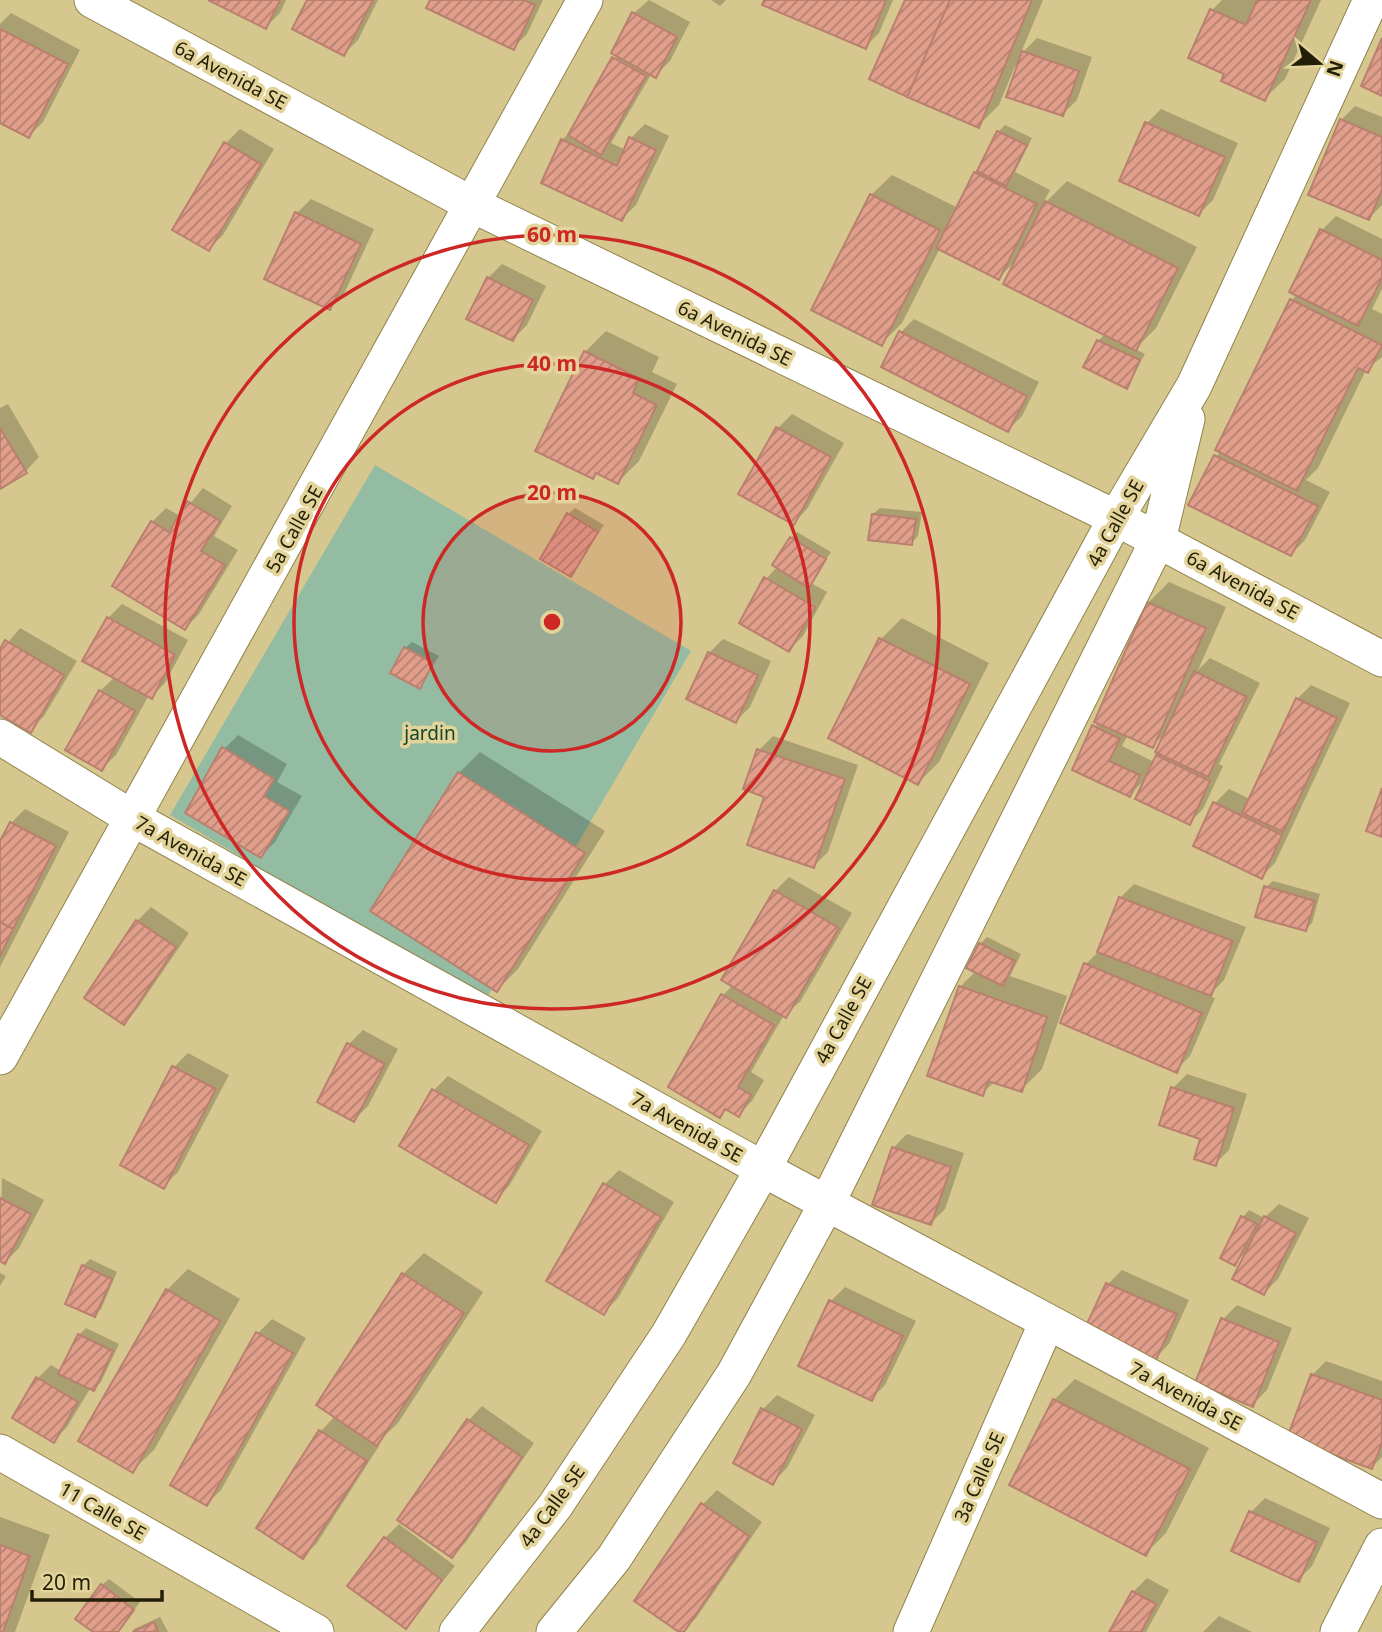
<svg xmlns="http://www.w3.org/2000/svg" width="1382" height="1632" font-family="'Noto Sans',sans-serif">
  <defs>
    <pattern id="building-hatch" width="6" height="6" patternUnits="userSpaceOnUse" patternTransform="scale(1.75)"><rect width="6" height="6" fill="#e09e8b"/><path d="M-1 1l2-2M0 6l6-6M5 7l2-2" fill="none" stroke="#b58070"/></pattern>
  </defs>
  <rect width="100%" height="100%" fill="#d5c78d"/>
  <path fill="#94bca2" d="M375 465 691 651 485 1001 170 815Z"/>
  <path fill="#0003" fill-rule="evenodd" d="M212 0H286L280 13 266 27Z
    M309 0H378L358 40 344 54Z
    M432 0H543L527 34 513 48Z
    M649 0 690 22 670 61 656 75 652 73 611 143 626 150 631 138 645 124 669 136 636 205 622 219 562 140 572 130 617 54 634 13Z
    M711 0H726L720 6Z
    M766 0H893L879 33 865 47Z
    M907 0H1043L1020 55 1037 38 1092 57 1077 100 1063 114 1015 66 999 105 978 126Z
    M1222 0H1321L1285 79 1264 99 1212 10Z
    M11 13 80 50 43 122 29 136 0 121V24Z
    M1355 106 1382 117V205L1369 218 1341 120Z
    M1161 109 1238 143 1213 200 1199 214 1147 123Z
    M1005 125 1032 138 1015 172 1050 190 1042 206 1067 181 1197 247 1156 328 1135 349 1145 354 1126 387 1098 341 1105 334 1016 260 999 278 940 248 902 323 881 344 871 195 892 175 958 208 998 132Z
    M240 129 274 149 223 235 209 249 175 229 226 143Z
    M311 199 374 229 344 294 330 308 297 213Z
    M1336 216 1382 239V289L1372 309 1382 314V357L1366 370 1318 468 1306 480 1330 492 1305 540 1291 554 1191 504 1220 451 1292 300 1297 294 1291 291 1322 230Z
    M502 264 546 286 527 325 513 339 488 278Z
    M914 319 1039 382 1022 416 1008 430 900 333Z
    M606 331 659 357 652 372 677 384 639 461 618 482 598 472 593 477 585 352Z
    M8 404 39 457 26 471 0 487V408Z
    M792 414 844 443 807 509 793 523 740 493 778 428Z
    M203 488 232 506 214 536 238 550 199 614 185 628 152 522 166 508 180 516Z
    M575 508 604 525 570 575 568 514Z
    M880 508 922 512 918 536 911 543 873 514Z
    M797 532 831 552 811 583 827 592 803 636 789 650 766 579 778 566 791 538Z
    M1169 582 1226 607 1198 670 1210 658 1260 683 1219 764 1223 766 1203 809 1189 823 1146 778 1130 795 1074 769 1098 722 1148 603ZM1166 732 1154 762 1122 746 1128 735 1153 746Z
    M122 604 188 640 165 683 151 697 149 695 116 755 102 769 100 691 115 677 108 618Z
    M902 618 989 663 939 762 918 783 830 738 881 639Z
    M20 628 77 661 44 716 30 730 0 713V652Z
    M723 639 771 661 750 707 736 721 709 653Z
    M412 642 439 656 419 687 405 648Z
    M1311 685 1350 703 1275 863 1261 877 1215 803 1229 789 1250 799 1297 699Z
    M238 735 287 764 277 782 302 796 275 842 261 856 224 749Z
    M773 736 858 765 828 852 814 866 759 750Z
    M480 752 605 831 518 969 497 990 372 910 459 773Z
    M25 809 69 832 0 967V845L11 823Z
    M789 877 852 913 800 1002 784 1015 751 1072 764 1080 752 1101 738 1115 727 1108 720 1115 722 996 733 985 775 891Z
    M1273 881 1320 894 1312 923 1306 929 1266 887Z
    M1134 884 1246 927 1224 980 1209 996 1215 998 1190 1056 1176 1070 1086 964 1100 950 1120 898Z
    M151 907 189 933 137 1009 124 1023 137 921Z
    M987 937 1021 954 1010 976 1067 996 1042 1069 1021 1090 995 1081 982 1094 960 987 976 971 980 944Z
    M363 1030 398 1049 368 1106 354 1120 349 1044Z
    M188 1053 229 1075 178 1172 164 1186 122 1165 174 1067Z
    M1187 1074 1247 1094 1229 1150 1215 1164 1173 1088Z
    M448 1076 542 1131 509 1186 495 1200 401 1145 434 1090Z
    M907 1134 964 1153 945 1209 931 1223 893 1148Z
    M619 1170 674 1202 618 1298 604 1312 549 1280 605 1184Z
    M2 1178 44 1200 19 1248 5 1262 0 1259Z
    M1279 1204 1309 1218 1278 1279 1264 1293 1247 1251 1234 1264 1243 1217 1249 1210 1264 1218Z
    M424 1253 483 1292 398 1423 376 1444 379 1446 317 1543 303 1557 258 1527 321 1431 335 1416 318 1405 403 1274Z
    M90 1259 117 1272 101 1309 94 1315 83 1266Z
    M188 1269 240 1299 154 1450 133 1470 81 1441 167 1290Z
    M1122 1270 1189 1300 1169 1344 1155 1358 1108 1284Z
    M0 1273 6 1276 0 1286Z
    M845 1287 916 1321 885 1385 871 1399 831 1301Z
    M1237 1305 1292 1328 1267 1390 1253 1404 1223 1319Z
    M272 1319 306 1338 221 1490 207 1504 258 1333Z
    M86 1328 119 1344 101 1382 94 1389 91 1387 67 1427 53 1441 37 1379 51 1365 61 1371 79 1335Z
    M1326 1361 1382 1381V1457L1372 1467 1312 1375Z
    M1075 1379 1209 1448 1166 1533 1145 1554 1054 1400Z
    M777 1395 815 1415 787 1468 773 1482 763 1409Z
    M482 1406 534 1443 466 1542 452 1556 399 1520 469 1420Z
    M717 1490 762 1522 696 1618 682 1632 637 1601 703 1504Z
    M1265 1498 1330 1528 1312 1566 1298 1580 1251 1512Z
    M0 1517 50 1535 15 1632H0Z
    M399 1524 455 1566 406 1627 385 1538Z
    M1147 1578 1169 1590 1146 1632H1111L1133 1592Z
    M109 1579 140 1602 118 1632H96L102 1585Z
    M1219 1616 1252 1632H1203Z
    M160 1617 168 1632H132L134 1629Z"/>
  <path fill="url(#building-hatch)" stroke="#ba806f" stroke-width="2" d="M208 0H280L266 29Z
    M307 0H373L344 56 292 29Z
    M430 0H524L535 5 514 50 426 8Z
    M764 0H886L866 49 762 5Z
    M905 0H950L907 97 869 79Z
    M950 0H1032L979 128 907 97Z
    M1257 0H1311L1265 101 1221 81 1224 74 1188 58 1210 9 1246 25Z
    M632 12 677 37 656 78 611 53Z
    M0 29 68 64 29 138 0 123Z
    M1382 38V96L1361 86Z
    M1022 51 1079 71 1063 116 1006 97Z
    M612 57 646 76 601 155 568 135Z
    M1340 119 1382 137V190L1369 220 1308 195Z
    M1145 122 1225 157 1199 216 1119 181Z
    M997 131 1027 145 1006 186 977 171Z
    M629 137 656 150 622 221 541 183 561 139 617 166Z
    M224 142 261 164 209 251 172 230Z
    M974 172 1037 204 999 280 936 248Z
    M870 194 940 230 882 346 811 310Z
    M1045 201 1178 268 1136 351 1003 284Z
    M295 212 361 244 330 310 264 279Z
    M1320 229 1382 260V278L1358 326 1289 292Z
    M487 277 533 300 513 341 466 319Z
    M1290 299 1382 345 1368 373 1358 368 1297 491 1215 450Z
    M899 331 1027 396 1008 432 881 367Z
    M1097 340 1140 360 1127 389 1083 367Z
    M584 351 639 378 633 393 657 405 618 484 596 473 593 479 535 451Z
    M776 427 831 457 794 525 738 494Z
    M0 428 27 473 0 489Z
    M1214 455 1318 506 1291 556 1188 505Z
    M187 501 220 521 201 551 225 565 185 630 112 586 151 521 169 532Z
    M567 513 598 532 571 577 540 559Z
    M872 514 916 519 912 545 868 540Z
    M790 537 826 559 809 588 772 565Z
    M764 577 815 607 789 652 739 623Z
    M1147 602 1206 628 1153 748 1094 722Z
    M107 617 175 655 152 699 82 661Z
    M879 638 970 684 918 785 828 738Z
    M5 640 64 675 31 733 0 715V649Z
    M404 647 433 663 420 689 390 673Z
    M708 652 758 675 736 723 686 699Z
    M1194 671 1247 697 1208 777 1155 752Z
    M99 690 135 711 102 771 65 750Z
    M1296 698 1337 718 1283 832 1242 813Z
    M1092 725 1120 739 1109 761 1140 775 1130 797 1072 770Z
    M222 747 274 779 264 796 289 811 261 858 185 813Z
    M757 749 845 779 814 868 747 845 764 797 743 789Z
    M1156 755 1210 781 1190 825 1135 799Z
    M458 772 585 853 497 992 370 911Z
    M1382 788V837L1366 831Z
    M1213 802 1282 835 1262 879 1193 846Z
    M10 822 56 846 13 929 0 922V841Z
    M1264 886 1315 901 1306 931 1255 917Z
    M774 890 839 928 786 1018 721 980Z
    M1119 897 1233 941 1211 996 1097 952Z
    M136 920 176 947 124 1025 84 998Z
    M0 922 13 929 0 956Z
    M979 943 1015 961 1003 986 966 968Z
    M1084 963 1202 1013 1177 1073 1060 1023Z
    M959 986 1047 1017 1022 1092 988 1081 983 1096 927 1076Z
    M721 994 774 1025 738 1087 751 1095 739 1117 725 1109 720 1118 668 1087Z
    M347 1043 385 1064 354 1122 317 1102Z
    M172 1066 216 1089 164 1189 120 1165Z
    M1171 1087 1234 1108 1216 1166 1194 1159 1200 1139 1159 1125Z
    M432 1089 529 1145 496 1203 399 1146Z
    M892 1147 951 1167 931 1225 872 1205Z
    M603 1183 661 1217 604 1315 546 1281Z
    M0 1198 31 1214 5 1264 0 1261Z
    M1241 1216 1257 1224 1235 1266 1220 1258Z
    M1264 1216 1296 1233 1264 1295 1232 1279Z
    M82 1265 112 1279 95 1317 65 1304Z
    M402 1273 464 1313 377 1446 316 1405Z
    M1106 1283 1177 1314 1156 1360 1085 1328Z
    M166 1289 220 1321 133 1473 78 1441Z
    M829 1300 903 1336 872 1401 798 1366Z
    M1221 1318 1279 1342 1253 1407 1195 1383Z
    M256 1332 293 1353 207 1506 170 1485Z
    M78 1334 113 1351 94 1391 58 1374Z
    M1311 1374 1382 1400V1443L1372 1469 1287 1438Z
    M36 1377 78 1402 54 1443 12 1418Z
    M1053 1399 1190 1469 1146 1556 1009 1485Z
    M761 1408 802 1429 773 1485 733 1463Z
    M467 1419 522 1457 452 1558 397 1520Z
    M319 1430 367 1461 303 1559 256 1528Z
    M701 1503 749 1536 684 1632H679L634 1601Z
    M1249 1511 1317 1542 1299 1582 1231 1551Z
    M384 1537 442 1580 406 1629 347 1586Z
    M0 1545 30 1556 3 1632H0Z
    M101 1584 134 1610 118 1632H93L75 1619Z
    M1132 1591 1156 1604 1141 1632H1109Z
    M154 1622 158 1632H133Z"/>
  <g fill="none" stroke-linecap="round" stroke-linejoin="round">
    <g stroke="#90834b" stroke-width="37">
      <path id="street" d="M92 0 473 205 1116 518 1382 659
        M0 737 134 819 763 1169 1382 1501
        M0 1057 585 0
        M0 1452 316 1632
        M457 1632 555 1506 669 1334 763 1169 1116 518 1194 386 1371 0
        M554 1632 614 1558 734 1374 827 1203 1158 540 1187 419
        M911 1632 1047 1322
        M1338 1632 1382 1546"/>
    </g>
    <use href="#street" stroke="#fff" stroke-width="35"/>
  </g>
  <circle cx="552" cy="622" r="129" fill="#cd2826" fill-opacity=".12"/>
  <g fill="none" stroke="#cd2826" stroke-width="3.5">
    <circle cx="552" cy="622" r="129"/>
    <circle cx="552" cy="622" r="258"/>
    <circle cx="552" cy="622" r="387"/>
  </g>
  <g text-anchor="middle" stroke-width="7" stroke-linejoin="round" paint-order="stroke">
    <g font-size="19" fill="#231e07" stroke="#e2d49a">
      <text transform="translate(231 75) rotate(28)" y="7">6a Avenida SE</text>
      <text transform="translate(735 333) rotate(26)" y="7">6a Avenida SE</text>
      <text transform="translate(1115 523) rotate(-61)" y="7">4a Calle SE</text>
      <text transform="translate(294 529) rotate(-61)" y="7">5a Calle SE</text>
      <text transform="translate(1243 585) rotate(28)" y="7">6a Avenida SE</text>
      <text transform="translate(191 851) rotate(29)" y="7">7a Avenida SE</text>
      <text transform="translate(843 1020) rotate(-61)" y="7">4a Calle SE</text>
      <text transform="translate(687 1127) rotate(29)" y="7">7a Avenida SE</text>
      <text transform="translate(1186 1396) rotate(28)" y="7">7a Avenida SE</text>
      <text transform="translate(979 1477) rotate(-66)" y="7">3a Calle SE</text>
      <text transform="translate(552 1506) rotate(-54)" y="7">4a Calle SE</text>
      <text transform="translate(103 1511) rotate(30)" y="7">11 Calle SE</text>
    </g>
    <g font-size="19" fill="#15442b" stroke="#e2d49a">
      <text x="430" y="740">jardin</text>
    </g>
  </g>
  <circle cx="552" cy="622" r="10" fill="#cd2826" stroke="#e2d49a" stroke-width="3.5"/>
  <g font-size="21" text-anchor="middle" font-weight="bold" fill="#cd2826" stroke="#e2d49a" stroke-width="7" stroke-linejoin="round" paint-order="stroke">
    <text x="552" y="242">60 m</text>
    <text x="552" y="371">40 m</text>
    <text x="552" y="500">20 m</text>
  </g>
  <g transform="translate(1319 63) rotate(109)" stroke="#e2d49a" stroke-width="5" paint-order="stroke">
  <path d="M0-5L12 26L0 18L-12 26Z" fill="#231e07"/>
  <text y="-10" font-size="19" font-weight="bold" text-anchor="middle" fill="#231e07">N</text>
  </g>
  <path d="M32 1590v10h130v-10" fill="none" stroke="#231e07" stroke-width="3.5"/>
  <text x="42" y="1590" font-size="21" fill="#231e07" stroke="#e2d49a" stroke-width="5" paint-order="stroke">20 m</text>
</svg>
